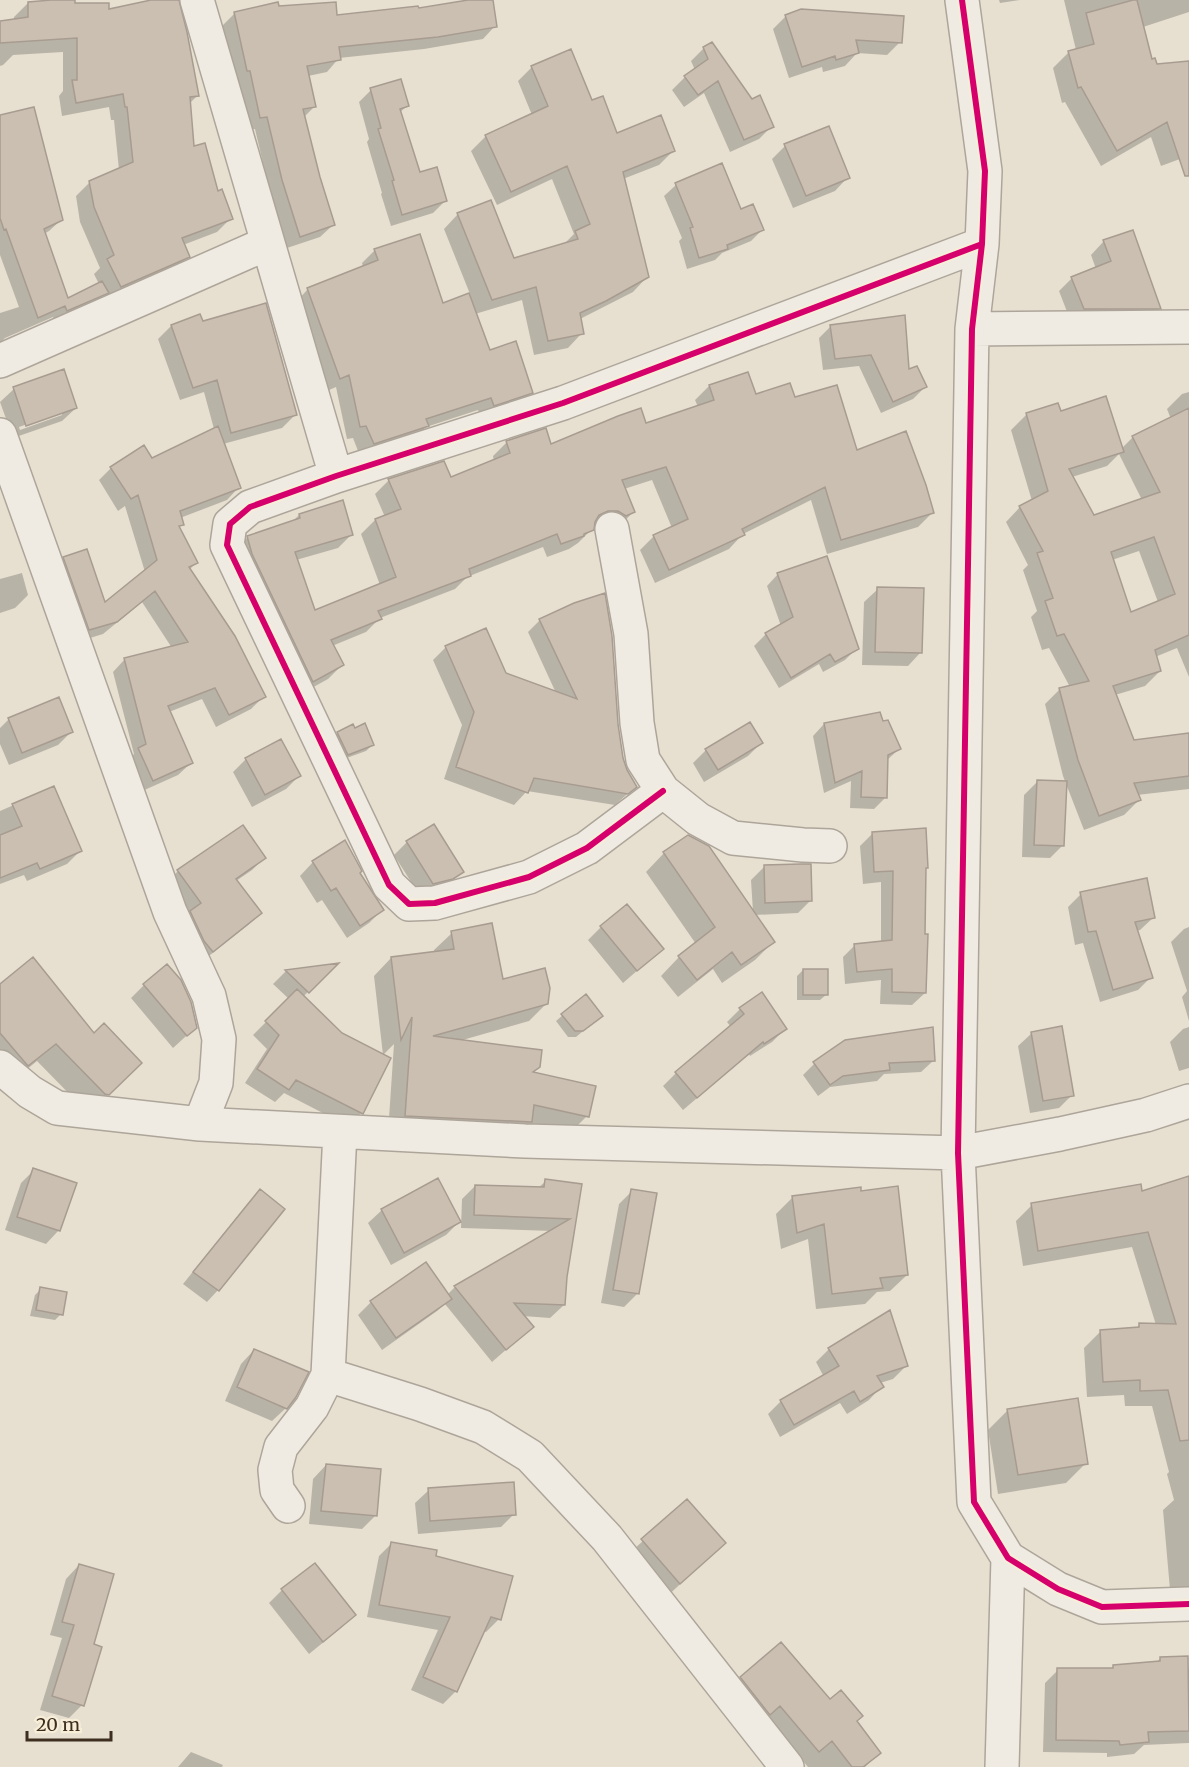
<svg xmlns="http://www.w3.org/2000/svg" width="1189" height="1767" font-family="Merriweather,serif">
  <rect width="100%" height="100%" fill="#e7e0d1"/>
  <path fill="#0003" fill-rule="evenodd" d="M159 0H178L197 96 189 104 193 148 231 218 217 232 183 245 188 256 174 270 106 300 104 295 95 304 55 322 53 317 5 338 0 343V313L19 307 0 255V117L61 220 49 231 44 234 68 300 99 284 94 274 100 268 80 222 76 196 90 182 119 170 114 120H111L109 107 62 116 59 96 63 91V52L13 55 3 65 0 66V22L14 20V17L28 3 74 5 107 11Z
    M477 0H491L495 26 483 39 424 49 339 58 327 72 308 76 315 106 303 118 333 225 320 237 287 248 270 193 255 129 248 130 222 26 234 14 277 4V8L336 17 417 10Z
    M999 0H1020L1000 3Z
    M1064 0H1189V12L1143 27 1151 61 1156 66 1189 62 1188 156 1161 166 1151 137 1101 166 1065 102 1062 103 1053 68 1069 52 1076 50Z
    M786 16 900 42 887 55 857 53 845 66 823 72 822 67 789 78 773 29Z
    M704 48 772 126 759 139 730 152 704 93 684 107 672 90 685 77 695 70 691 61Z
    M532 67 592 102 616 135 673 151 659 165 623 179 647 277 633 292 580 319 582 333 568 348 534 355 522 300 475 314 489 352 532 392 519 406 481 418 478 410 426 427 414 439 360 456 353 438 347 439 336 387 327 391 295 303 308 289 363 267 362 263 375 250 442 305 470 294 444 229 458 214 513 260 563 245 574 234 552 179 497 205 471 151 486 136 532 115 518 81Z
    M371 90 407 106 399 113 419 174 445 201 433 213 391 226 381 194 382 193 367 142 369 139 359 102Z
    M785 146 848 177 835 191 793 208 772 159Z
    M676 185 740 211 762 230 751 241 722 253 715 260 687 269 679 241 682 238 664 196Z
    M1104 241 1159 308 1146 321 1071 322 1059 291 1072 278 1096 269 1091 255Z
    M202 323 295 415 282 428 223 444 239 487 227 500 180 518 182 524 179 527 196 563 189 570 264 696 251 709 216 727 202 699 169 712 191 763 178 775 140 792 127 761 134 754 113 672 125 659 172 648 142 602 103 634 77 642 52 571 64 558 104 605 145 572 125 506 118 511 99 480 111 468 151 460 214 429 204 392 180 400 158 339 171 326Z
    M831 326 908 372 925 387 913 399 881 413 859 366 823 370 819 338Z
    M63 371 76 408 62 421 13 438 0 402 14 389ZM62 412V415L20 430 19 427Z
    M709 386 755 396 794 399 856 452 932 513 918 527 827 554 811 500 743 534 729 549 655 583 640 550 654 536 672 528 652 480 624 489 633 512 620 526 593 524 592 529 578 543 569 549 547 557 543 547 467 577 455 589 380 618 366 632 332 646 342 665 328 679 299 695 234 551 248 537 293 521 299 515 352 534 338 548 296 560 314 612 380 585 361 534 375 520 385 517 375 494 389 480 450 478 494 461 493 456 507 442 550 446 645 425 698 407 695 400Z
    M1189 392V677L1177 648 1155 657 1160 671 1145 686 1115 695 1133 741 1189 735V789L1137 795 1139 800 1124 815 1084 830 1063 776 1045 704 1060 689 1070 687 1049 648 1042 650 1031 617 1037 611 1023 570 1028 565 1006 522 1020 507 1032 501 1011 430 1026 415 1057 405 1060 413 1121 449 1133 437 1171 419 1167 409 1182 394ZM1119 454 1142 500 1093 517 1072 477 1107 466ZM1139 551 1158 602 1130 614 1112 560Z
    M22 573 28 595 15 608 0 613V579Z
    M778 574 857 648 845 660 823 672 819 664 779 688 754 646 766 634 781 626 767 586Z
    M878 589 921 652 908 666 862 665 864 602Z
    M540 620 617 726 623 763 635 787 615 805 527 791 514 805 444 779 462 725 433 660 446 647 504 674 556 693 528 632Z
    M58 699 71 732 58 745 9 765 0 744V728L9 719Z
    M882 723 899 749 886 761 885 798 874 809 850 808 851 781 824 793 813 736 824 724Z
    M749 724 761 743 748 756 704 782 693 763 706 750Z
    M338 733 372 745 366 751 341 760 331 739Z
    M246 759 299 776 286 789 252 807 233 772Z
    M1038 781 1063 845 1050 858 1022 857 1024 795Z
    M53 788 80 851 67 864 27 881 24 875 0 884V811Z
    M873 833 927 868 924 870 925 993 912 1005 880 1004 881 980 845 984 843 957 855 945 881 943V882L863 884 860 846Z
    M344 842 358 873 382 910 369 923 347 938 322 900 317 903 300 876 313 862Z
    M407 842 462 871 449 884 420 896 394 855Z
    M664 853 753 912 751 880 764 867 811 900 798 913 754 915 773 942 755 960 722 983 713 969 678 997 661 976 679 957 696 944 646 872Z
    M264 858 252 870 236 881 260 913 248 925 200 963 166 883 178 871Z
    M1081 894 1154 917 1140 930 1136 931 1151 977 1138 990 1100 1002 1083 943 1075 945 1068 907Z
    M601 927 662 949 623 983 588 940Z
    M1189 927V1021L1182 997 1187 991 1171 942 1184 929Z
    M452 933 502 981 547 1003 529 1021 459 1041 531 1073 587 1116 569 1134 528 1125 513 1140 388 1133 394 1044 383 1055 374 976 391 958 434 953V950Z
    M334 965 303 997 361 1113 348 1126 284 1093 275 1102 245 1083 267 1049 253 1035 289 999 273 984 286 971Z
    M803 970 827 994 820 1000H797V976Z
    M144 985 196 1027 173 1048 131 998Z
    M0 986 122 1081 90 1112H87L37 1061 10 1083 0 1071Z
    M585 996 594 1022 576 1037H568L556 1021Z
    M740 1009 785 1029 772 1042 750 1056 749 1054 683 1110 663 1086 676 1073 731 1027 727 1022Z
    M1189 1027V1068L1179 1071 1170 1042 1183 1029Z
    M1032 1033 1072 1095 1059 1108 1030 1113 1018 1046Z
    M933 1061 921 1072 884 1074 877 1081 830 1087 818 1096 803 1075 814 1064Z
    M34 1170 59 1230 46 1244 5 1230 21 1183Z
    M1189 1177V1603L1171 1601 1163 1510 1174 1500 1167 1474 1169 1472 1152 1406H1125L1124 1395 1087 1397 1084 1348 1100 1332 1135 1329 1140 1324 1156 1325 1132 1247 1023 1266 1016 1221 1032 1205 1140 1193Z
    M437 1180 459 1222 446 1235 391 1265 368 1223 382 1210Z
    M546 1181 580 1186 566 1277 564 1305 550 1318 523 1316 532 1327 492 1362 445 1304 437 1311 382 1350 358 1315 371 1302 447 1295 455 1287 552 1231 461 1228 462 1199 475 1186 538 1188Z
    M260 1191 218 1290 207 1302 183 1284 249 1202Z
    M632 1191 638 1293 624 1307 601 1303 619 1204Z
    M793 1197 907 1275 890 1291 877 1292 865 1304 816 1309 808 1239 781 1249 776 1214Z
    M41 1289 61 1314 55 1320 30 1316 35 1295Z
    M889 1312 906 1366 893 1379 880 1383 882 1386 869 1400 847 1414 840 1403 780 1437 768 1414 781 1401 824 1377 816 1362 829 1349Z
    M254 1350 286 1408 272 1421 225 1401 241 1364Z
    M1008 1410 1086 1463 1066 1483 998 1494 988 1430Z
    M326 1465 375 1516 362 1529 309 1524 313 1479Z
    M429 1490 514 1514 501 1527 418 1534 415 1503Z
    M687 1501 724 1543 660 1603 622 1560Z
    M392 1543 434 1557 499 1619 486 1632 483 1631 456 1691 443 1704 411 1690 438 1630 367 1617 379 1556Z
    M79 1565 92 1645 82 1705 69 1718 40 1710 62 1638 50 1635 66 1579Z
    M282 1590 354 1615 341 1628 309 1654 269 1603Z
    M1160 1659 1189 1669V1743L1144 1745 1134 1754 1107 1757V1753L1043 1752 1045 1683 1058 1670H1110L1114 1666 1156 1662Z
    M741 1678 830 1702 855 1721 879 1753 865 1767H808L766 1718 728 1691Z
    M191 1752 223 1765 222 1767H178Z"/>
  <path fill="#cbbfb2" stroke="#a89c90" stroke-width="1.5" fill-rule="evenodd" d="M51 0H75V3H109V9L151 0H179L187 32 199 96 190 97 194 146 205 143 218 191 222 189 233 219 182 238 190 257 121 287 107 259 114 255 94 207 89 181 133 162 127 107H125L123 94 76 103 72 80H77V38L0 43V21L28 17V2Z
    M468 0H493L497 27 438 37 339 47 341 60 307 66 316 107 303 109 320 177 335 225 300 237 282 180 267 117 260 118 250 71H247L234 12 278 2 279 6 336 2 337 15 418 6 419 8Z
    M1133 0H1137L1152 59 1155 58 1157 64 1189 61V176H1185L1167 122 1117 151 1081 87 1078 88 1068 51 1094 44 1086 13Z
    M801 9 904 16 902 43 856 40 859 53 836 60 835 56 802 67 785 15Z
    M712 42 752 99 760 95 774 127 744 140 718 81 698 95 684 76 708 59 703 47Z
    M571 49 592 100 603 96 617 133 661 115 675 151 623 172 649 277 606 301 580 313 584 334 548 341 536 287 492 300 457 213 491 200 514 258 578 239 575 231 590 224 567 166 511 192 485 135 548 106 531 66Z
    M401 79 409 106 400 109 420 172 437 167 447 201 402 215 392 181 394 180 378 129 381 128 370 88Z
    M34 107 63 220 44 229 68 298 102 281 109 293 67 311 65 306 38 318 6 229 4 230 0 218V115Z
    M829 126 850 178 806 196 784 144Z
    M722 163 741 209 753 204 764 230 727 245 728 249 699 258 690 228 693 227 675 183Z
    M1133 230 1161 309H1084L1071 277 1111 261 1103 240Z
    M420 234 443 303 469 293 490 350 516 341 533 393 494 406 491 398 426 419 429 426 374 444 366 426 360 427 349 375 340 379 307 288 378 260 374 249Z
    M266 303 297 415 231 433 217 380 193 388 171 325 200 314 203 321Z
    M905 315 909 369 917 366 927 387 893 402 871 355 835 359 830 325Z
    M64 369 77 408 26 426 13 387Z
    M748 372 756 394 790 383 795 397 837 385 857 450 906 431 926 485 934 513 841 540 825 487 742 529 745 535 669 570 653 535 688 519 666 467 622 480 635 512 626 516 618 511H608L599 515 595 522 594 530 584 534V536L561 544 557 534 469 569 471 576 378 611 382 619 331 640 344 665 313 682 252 554 247 536 300 518 299 514 343 500 353 535 295 552 315 610 396 577 375 519 401 509 388 479 444 461 451 477 510 453 506 441 546 428 551 444 618 416 641 408 646 423 714 400 709 385Z
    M1106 396 1124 452 1069 469 1094 515 1160 492 1132 436 1189 408V635L1155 650 1161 671 1113 686 1134 740 1189 733V776L1134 783 1141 800 1099 816 1078 760 1059 688 1089 681 1064 634 1057 636 1045 601 1053 598 1037 553 1043 551 1019 506 1048 491 1026 413 1058 403 1061 411ZM1154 537 1175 594 1131 612 1111 552Z
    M218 426 241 488 180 511 184 525 179 526 198 563 189 567 235 636 266 697 229 715 215 688 168 706 193 763 153 781 138 748 146 744 124 658 188 642 155 591 117 622 89 630 63 557 87 549 105 602 157 560 138 495 131 499 110 467 144 445 152 458Z
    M827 556 859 649 835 662 830 654 791 678 765 633 793 617 777 573Z
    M877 587 924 588 922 653 875 652Z
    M605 593 612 636 618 724 623 758 627 770 637 787 628 794 534 778 528 793 456 767 474 712 445 646 486 628 506 673 577 699 539 619 574 603Z
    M59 697 73 732 22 753 8 718Z
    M880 712 883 721 888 720 901 749 888 755 887 798 861 797 862 771 835 783 824 723Z
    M750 722 763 743 718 770 705 749Z
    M365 723 374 745 348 755 337 732 353 724 355 728Z
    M281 739 301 776 265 795 245 758Z
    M1037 780 1067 781 1064 846 1034 845Z
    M54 786 82 851 40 869 37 863 0 878V835L22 826 12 804Z
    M434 824 464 872 453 879 433 884 406 841Z
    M243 825 266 858 236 879 262 913 213 952 204 941 190 911 201 903 177 870Z
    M926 828 928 868H926L925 934H928L926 993 892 992V969L857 972 854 944 892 940 893 871 874 872 872 832Z
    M688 835 709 846 775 942 741 965 732 952 697 980 678 956 715 927 663 852Z
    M345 840 362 871 360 873 384 910 360 926 336 888 331 891 312 861Z
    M801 864H811L812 901 765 903 764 865Z
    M1147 878 1155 918 1135 922 1153 978 1113 990 1096 931 1088 932 1080 892Z
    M627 904 664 949 637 971 600 926Z
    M492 923 503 979 545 968 550 988 548 1004 433 1036 542 1050 540 1067 533 1072 596 1086 589 1117 534 1105 532 1122 405 1116 412 1017 401 1040 391 957 454 949 451 931Z
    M33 957 94 1033 104 1023 142 1063 109 1095 105 1094 56 1044 28 1066 0 1033V984Z
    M339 963 309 993 285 970Z
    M167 964 181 980 191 1002 197 1028 187 1036 143 984Z
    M803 969H828V995H803Z
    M297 989 342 1033 391 1058 363 1114 296 1080 289 1090 257 1069 279 1035 265 1021Z
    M762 992 787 1029 764 1044 763 1042 697 1098 675 1072 744 1014 739 1008Z
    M586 994 603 1016 583 1031H575L561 1014Z
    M1062 1026 1074 1096 1043 1101 1031 1032Z
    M933 1027 935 1061 889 1063 890 1070 843 1076 830 1085 813 1062 845 1040Z
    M33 1168 77 1183 60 1231 17 1217Z
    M1189 1176V1440L1180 1441 1168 1390 1140 1391V1380L1103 1382 1100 1330 1139 1327V1323L1176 1324 1148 1232 1038 1251 1031 1203 1141 1184 1142 1191Z
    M438 1178 461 1222 404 1253 381 1209Z
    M545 1179 582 1184 567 1277 565 1305 514 1303 534 1327 506 1350 454 1286 570 1219 474 1215 475 1185 544 1187Z
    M898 1186 908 1275 880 1278 883 1288 832 1294 824 1224 797 1233 792 1196 861 1187V1191Z
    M260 1189 285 1209 219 1291 193 1272Z
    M631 1189 657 1193 639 1294 613 1290Z
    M426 1262 452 1299 396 1338 370 1301Z
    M40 1287 67 1292 63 1315 36 1310Z
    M890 1310 908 1366 877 1376 884 1387 860 1402 854 1391 794 1425 780 1400 839 1366 828 1348Z
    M254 1349 309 1372 296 1397 287 1409 237 1387Z
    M1078 1398 1088 1464 1018 1475 1007 1409Z
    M326 1464 381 1469 377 1516 321 1511Z
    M514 1482 516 1515 430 1521 428 1488Z
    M687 1499 726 1543 680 1584 641 1539Z
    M391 1542 437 1550 436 1556 513 1576 501 1620 491 1617 457 1692 423 1677 450 1617 379 1605Z
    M315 1563 356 1615 323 1642 281 1589Z
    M79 1564 114 1574 94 1644 102 1647 84 1706 52 1696 74 1625 62 1622Z
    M781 1642 830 1699 841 1690 863 1716 857 1721 881 1753 863 1767H852L832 1741 819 1752 780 1706 770 1715 740 1677Z
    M1188 1656 1189 1731 1148 1732 1149 1742 1120 1745 1119 1741 1056 1740 1057 1668H1113V1665L1160 1661V1657Z"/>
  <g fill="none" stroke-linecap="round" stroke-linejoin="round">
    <g stroke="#ada599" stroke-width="36">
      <path id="minor" d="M197 0 336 476
        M962 0 985 171 982 244 972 329 958 1153 974 1502 1008 1558 1058 1589 1102 1607 1189 1604
        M972 329 1189 327
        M0 361 268 243
        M0 435 170 912 209 996 219 1039 216 1083 200 1124
        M612 529 631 634 637 723 643 760 663 791 698 819 733 838 803 845 830 846
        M663 791 587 848 529 877 435 903 409 904 389 885 227 545 230 524 250 507 336 476 563 403 982 244
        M0 1067 30 1092 57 1108 200 1124 525 1141 958 1153 1060 1134 1146 1115 1189 1101
        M328 1375 420 1404 483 1427 530 1456 607 1538 787 1767
        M288 1506 277 1490 275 1470 281 1447 312 1407 328 1375 340 1132
        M1002 1767 1008 1558"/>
    </g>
    <use href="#minor" stroke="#efebe3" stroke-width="33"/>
    <g stroke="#f7eed8" stroke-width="10">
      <path id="cycleway" d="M962 0 985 171 982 244 972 329 958 1153 974 1502 1008 1558 1058 1589 1102 1607 1189 1604
        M663 791 587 848 529 877 435 903 409 904 389 885 227 545 230 524 250 507 336 476 563 403 982 244"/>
    </g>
    <use href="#cycleway" stroke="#d6006c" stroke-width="6"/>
  </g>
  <path d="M27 1731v9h84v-9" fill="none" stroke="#3d2e20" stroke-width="3"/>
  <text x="36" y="1731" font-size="18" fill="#3d2e20" stroke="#f7eed8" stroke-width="4.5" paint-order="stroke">20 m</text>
</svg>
